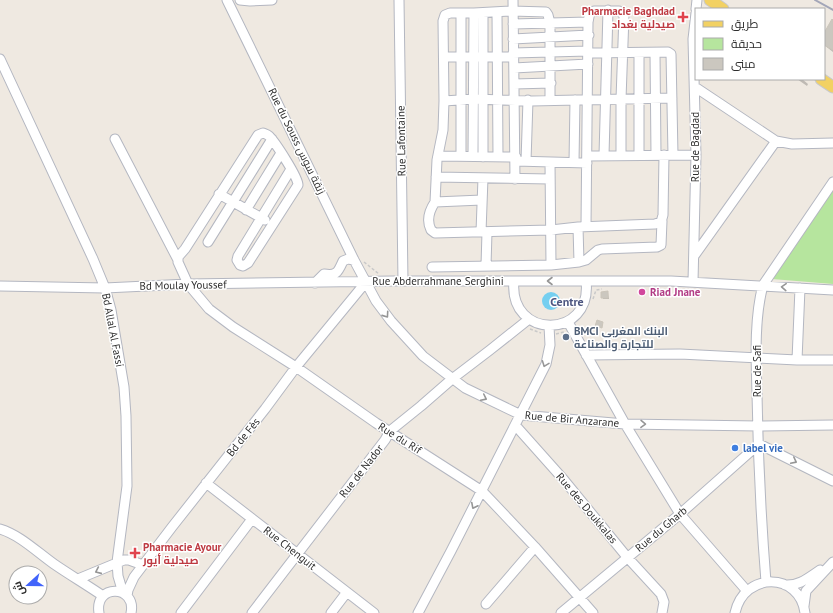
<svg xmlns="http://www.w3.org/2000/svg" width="833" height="613" font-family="'PT Sans',Cairo,sans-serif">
  <rect width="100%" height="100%" fill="#efe9e1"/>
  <path fill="#b6e59e" d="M833 190V284L772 279Z"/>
  <path fill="#75cff0" d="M542 301a9 9 0 1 1 18 0a9 9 0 1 1-18 0Z"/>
  <path fill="#0003" d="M833 21V52L824 45V35Z
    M797 79H802L808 84 807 86Z
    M608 292 609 299H603L602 293Z"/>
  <path fill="#cbc7bf" stroke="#cbc5ba" d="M832 19 833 20V50L824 45V33Z
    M608 291V298H601V292Z
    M597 320 603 322 602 328 595 326Z"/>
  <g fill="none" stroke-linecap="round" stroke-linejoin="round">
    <g stroke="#b4b7c1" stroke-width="11">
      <path id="minor" d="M227 0 354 260 376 301 391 321 423 356 465 388 521 415 625 424 758 426 833 425
        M240 0 250 1 272 0
        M399 0 403 281
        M513 0 515 179
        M696 9 697 0
        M497 12 498 157
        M483 13V157
        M461 14V156
        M513 24 588 22
        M513 39 589 35
        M513 53 588 51
        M588 53 668 52 671 54 673 155
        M639 53V155
        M655 53 656 155
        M444 57H513
        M0 59 93 259 105 288 111 310 124 387 126 416 127 486 117 562 118 576 123 593
        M514 68 588 64
        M514 84 551 83
        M695 87 776 141 792 144 833 143
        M444 101 474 99 531 101 672 98
        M115 139 178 260
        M604 155 608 10
        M439 156 516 157
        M473 156 474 13
        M587 156 696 155
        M516 161 587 163
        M526 161 528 100
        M550 162 551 265
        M574 162 575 100
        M291 169 238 256 237 260 240 265 243 266 248 263 298 185C298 177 275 142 269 136 267 134 266 134 263 133L258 135 185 249 178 257V262L188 284 209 309 233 327 296 367 376 423 482 491 535 547 593 613
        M436 177 550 179
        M219 194 265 220
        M482 200 435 202 437 160 443 130 444 101 443 21 445 15 450 13H474L512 11 546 12 548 15 550 23V100
        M435 202C429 211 426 220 431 230L435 233 551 230 578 227 655 224 661 222 663 215 664 155
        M246 210 281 153
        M586 226 588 22 590 12 594 11H619L624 15 621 99V155
        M578 227 579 262
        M481 232 483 178
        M208 242 272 139
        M694 256 776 141
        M486 266 487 232
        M432 267 551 265 579 262 586 260 598 250 602 249 657 247 661 245 662 221
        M514 281C508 340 593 340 586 281
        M693 282 696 155 693 39 696 13
        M315 283 324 274C337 276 338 272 343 261L348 259 354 260
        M0 286 105 288 188 284 393 281H671L833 290
        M568 322 625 424 680 514 747 591
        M586 355 680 354 797 360H833
        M797 360 800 288
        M515 425 564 480 627 557 661 594 664 602 662 613
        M206 483 374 613
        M0 529C20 535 37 552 54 564 70 575 87 585 103 596
        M78 579 124 560H129L143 565
        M766 582C761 519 758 457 757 394 756 359 754 319 763 285L833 182
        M785 585C799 586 808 578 820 570
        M127 596 128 590 134 577 172 527 265 409 296 367 366 282
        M486 604 535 547
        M804 606 806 591 833 562
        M99 613C94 583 137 585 131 613
        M181 613 252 519
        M252 613 385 440 390 431 421 406 452 379 490 350 529 319
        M331 613 347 592
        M418 613 451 551 546 364 550 345 549 326
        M561 613 680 514 759 444 833 481
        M735 613C744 571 800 572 805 613"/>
    </g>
    <g stroke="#c9c9c9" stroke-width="13">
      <path id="major" d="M710 0 723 9
        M821 79 833 87"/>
    </g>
    <path stroke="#c9c9c9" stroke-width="1.5" stroke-dasharray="3 2" stroke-linecap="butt" d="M364 262 379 274
      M593 299 596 290 602 289
      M530 329 541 333
      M556 334 564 332"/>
    <use href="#minor" stroke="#fff" stroke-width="9"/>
    <use href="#major" stroke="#f2d163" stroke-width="11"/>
    <path stroke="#a3a6b8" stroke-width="2" d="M815 0 833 10"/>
  </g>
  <defs><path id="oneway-chevron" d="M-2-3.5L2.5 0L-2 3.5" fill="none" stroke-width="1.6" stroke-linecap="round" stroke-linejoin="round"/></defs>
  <g stroke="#969696">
    <use href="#oneway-chevron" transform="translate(550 281) rotate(-180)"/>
    <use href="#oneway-chevron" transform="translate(784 287) rotate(-177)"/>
    <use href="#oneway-chevron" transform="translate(386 315) rotate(55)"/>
    <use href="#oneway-chevron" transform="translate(545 364) rotate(111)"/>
    <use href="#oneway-chevron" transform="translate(484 398) rotate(26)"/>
    <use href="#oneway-chevron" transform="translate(643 424) rotate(1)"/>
    <use href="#oneway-chevron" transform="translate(794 461) rotate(27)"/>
    <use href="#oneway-chevron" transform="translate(474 506) rotate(117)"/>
    <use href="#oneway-chevron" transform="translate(98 571) rotate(156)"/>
  </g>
  <g fill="#e0444e" stroke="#fff" stroke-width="1.5">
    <path d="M681 11h4v4h4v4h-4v4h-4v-4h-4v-4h4z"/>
    <path d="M133 547h4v4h4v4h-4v4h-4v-4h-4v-4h4z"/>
  </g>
  <circle fill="#d1479c" stroke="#fff" stroke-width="1.5" cx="642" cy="292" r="4"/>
  <circle fill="#5c6f8a" stroke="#fff" stroke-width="1.5" cx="566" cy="337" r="4"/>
  <circle fill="#3f7fe0" stroke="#fff" stroke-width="1.5" cx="735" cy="448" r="4"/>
  <g text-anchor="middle" stroke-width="3" stroke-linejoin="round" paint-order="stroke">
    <g font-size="11" font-weight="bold" fill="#be3a42" stroke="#fff" text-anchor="end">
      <text x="675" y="15">Pharmacie Baghdad<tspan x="675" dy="13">صيدلية بغداد</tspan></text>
      <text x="143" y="551" text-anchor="start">Pharmacie Ayour<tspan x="143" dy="13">صيدلية أيور</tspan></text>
    </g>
    <g font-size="11" fill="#2e2e2e" stroke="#fff">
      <text transform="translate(297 141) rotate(64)" y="4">Rue du Souss زنقة سوس</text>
      <text transform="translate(401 141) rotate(-91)" y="4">Rue Lafontaine</text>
      <text transform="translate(695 147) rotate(-90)" y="4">Rue de Bagdad</text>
      <text x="438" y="285">Rue Abderrahmane Serghini</text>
      <text transform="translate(183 285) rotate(-1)" y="4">Bd Moulay Youssef</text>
      <text transform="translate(113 330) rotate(79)" y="4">Bd Allal Al Fassi</text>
      <text transform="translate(757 371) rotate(-90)" y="4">Rue de Safi</text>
      <text transform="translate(572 419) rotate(5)" y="4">Rue de Bir Anzarane</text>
      <text transform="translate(243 437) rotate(-51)" y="4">Bd de Fès</text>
      <text transform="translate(400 438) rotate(32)" y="4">Rue du Rif</text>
      <text transform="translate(361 471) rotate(-52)" y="4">Rue de Nador</text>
      <text transform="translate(587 508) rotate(50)" y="4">Rue des Doukkalas</text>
      <text transform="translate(661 529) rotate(-40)" y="4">Rue du Gharb</text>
      <text transform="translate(290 548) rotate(38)" y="4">Rue Chenguit</text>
    </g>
    <g font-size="11" font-weight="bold" fill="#b23c85" stroke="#fff" text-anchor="start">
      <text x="650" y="296">Riad Jnane</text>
    </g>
    <g font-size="11" font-weight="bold" fill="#4e5e75" stroke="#fff" text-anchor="start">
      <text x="574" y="335">BMCI البنك المغربي<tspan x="574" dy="13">للتجارة والصناعة</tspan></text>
    </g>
    <g font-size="11" font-weight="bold" fill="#366cbe" stroke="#fff" text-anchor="start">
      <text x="743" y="452">label vie</text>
    </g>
    <g font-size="12" font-weight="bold" fill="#4d5680" stroke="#fff">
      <text x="567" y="306">Centre</text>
    </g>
  </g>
  <rect x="695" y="8" width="130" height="72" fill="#ffffff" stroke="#ababab"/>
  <rect x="703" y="21" width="20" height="6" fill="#f2d163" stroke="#ababab"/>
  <text x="731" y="28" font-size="12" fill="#2e2e2e">طريق</text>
  <rect x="703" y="38" width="20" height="12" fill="#b6e59e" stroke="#ababab"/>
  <text x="731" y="48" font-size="12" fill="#2e2e2e">حديقة</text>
  <rect x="703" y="58" width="20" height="12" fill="#cbc7bf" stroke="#ababab"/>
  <text x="731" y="68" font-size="12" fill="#2e2e2e">مبنى</text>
  <g transform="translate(28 585) rotate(249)"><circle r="19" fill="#ffffff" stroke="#ababab"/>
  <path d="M0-3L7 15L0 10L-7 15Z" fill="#4264fb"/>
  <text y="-6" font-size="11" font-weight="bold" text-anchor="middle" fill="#2e2e2e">ش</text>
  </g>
</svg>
